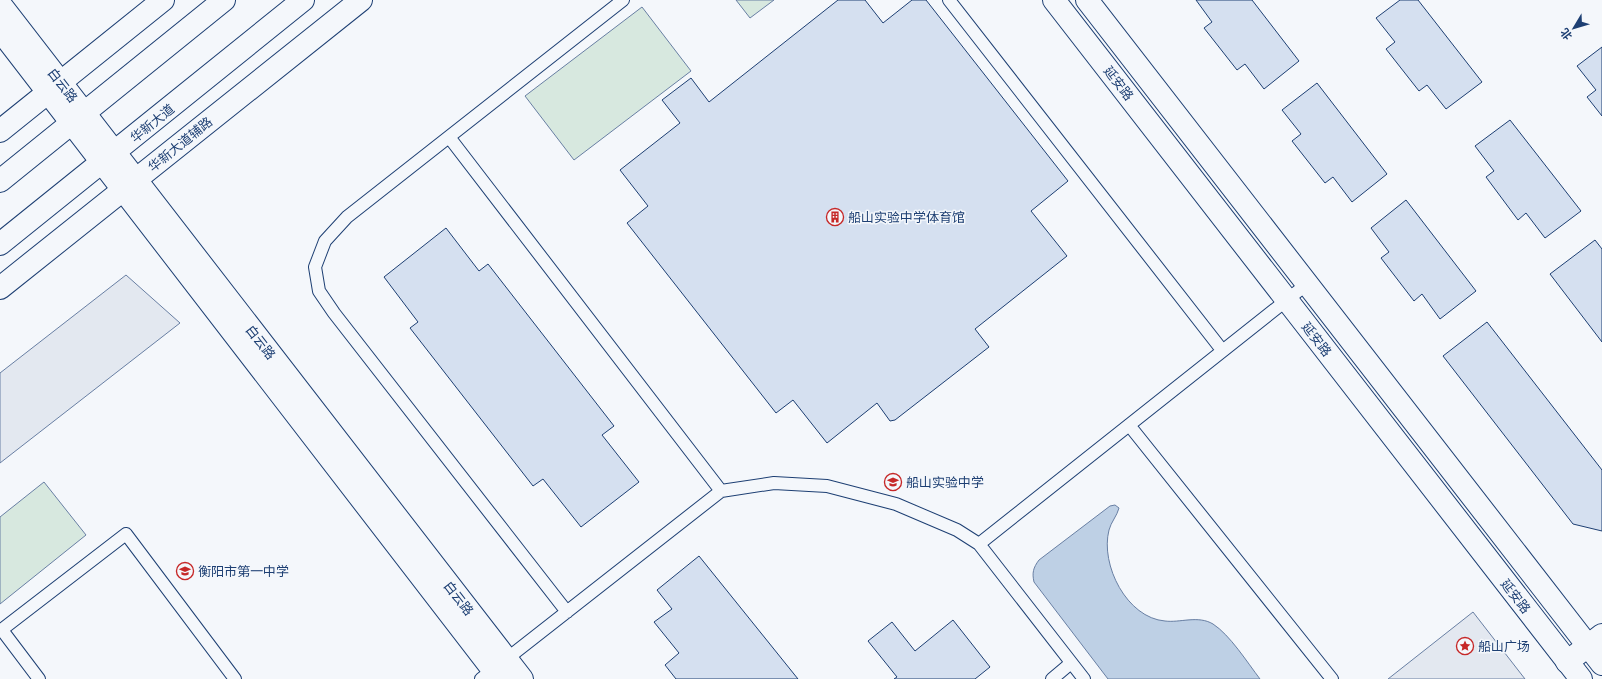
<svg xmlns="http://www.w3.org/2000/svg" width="1602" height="679" font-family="Ubuntu,'Noto Sans SC',sans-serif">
  <rect width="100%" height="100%" fill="#f4f7fb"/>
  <path fill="#d7e8df" stroke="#687fa3" d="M736 0H774L750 18Z
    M642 7 691 71 574 160 525 96Z
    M44 482 86 535 0 604V517Z"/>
  <path fill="#e3e8f0" stroke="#687fa3" d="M126 275 180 323 0 463V373Z
    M1473 612 1525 679H1388Z"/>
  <path fill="#bed0e5" stroke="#687fa3" d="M1115 505 1119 508C1117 516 1111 522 1109 530 1100 565 1127 618 1165 621 1180 623 1198 615 1213 624 1230 635 1247 662 1260 679H1108L1034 582C1032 573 1033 568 1039 560L1110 506Z"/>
  <path fill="#d5e0f0" stroke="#1d3f73" d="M838 0H865L883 23 912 0H926L1068 181 1031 211 1067 256 975 329 989 347 895 420 890 421 877 403 827 443 793 400 776 413 627 223 648 206 620 170 680 123 662 100 691 78 709 102Z
    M1196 0H1252L1299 61 1264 89 1245 64 1237 70 1204 28 1212 22Z
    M1400 0H1418L1482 82 1446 109 1427 85 1419 91 1386 49 1395 42 1376 18Z
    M1602 47V116L1587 97 1596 90 1577 66Z
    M1317 83 1387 174 1352 202 1333 177 1325 183 1292 141 1301 134 1282 110Z
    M1510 120 1581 211 1545 238 1526 213 1518 220 1486 177 1494 171 1475 146Z
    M1406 200 1476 291 1440 319 1422 294 1414 301 1381 258 1389 252 1371 228Z
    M446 228 479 271 488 264 614 426 602 435 639 482 581 527 543 479 533 486 410 328 418 322 384 277Z
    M1595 240 1602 249V342L1550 274Z
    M1487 322 1602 470V531L1573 524 1443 356Z
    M699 556 798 679H676L665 665 679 653 654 622 672 609 657 590Z
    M953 620 990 667 975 679H894L897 677 868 641 892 622 915 651Z"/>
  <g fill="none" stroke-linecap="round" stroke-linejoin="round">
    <g stroke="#1d3f73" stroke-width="14">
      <path id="service" d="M949 0 1222 350
        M449 137 721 491
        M1129 425 1332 679
        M979 544 1307 284
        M567 612 334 313 319 291 315 267 325 241 347 217 623 0
        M2 630 39 679
        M0 631 126 534 235 679
        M481 679 721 491 774 483 827 486 896 504 957 530 979 544 1084 679
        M1052 679 1071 663"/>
    </g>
    <g stroke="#1d3f73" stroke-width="24">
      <path id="tertiary" d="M0 4 522 679
        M0 30 500 679
        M1567 662 1602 635"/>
    </g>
    <g stroke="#1d3f73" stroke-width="24">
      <path id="secondary" d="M1054 0 1581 679
        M1087 0 1602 664"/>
    </g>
    <g stroke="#1d3f73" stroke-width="24">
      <path id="primary" d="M0 131 163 0
        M0 288 361 0"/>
    </g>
    <g stroke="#1d3f73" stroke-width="24">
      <path id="trunk" d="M0 181 224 0
        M0 244 303 0"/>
    </g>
    <use href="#service" stroke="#f4f7fb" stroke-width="12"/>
    <use href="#tertiary" stroke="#f4f7fb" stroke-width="22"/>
    <use href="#secondary" stroke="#f4f7fb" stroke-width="22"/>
    <use href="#primary" stroke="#f4f7fb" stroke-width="22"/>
    <use href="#trunk" stroke="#f4f7fb" stroke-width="22"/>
  </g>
  <defs>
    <g id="building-ring" transform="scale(0.9)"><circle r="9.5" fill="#f4f7fb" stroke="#c62828" stroke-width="1.5"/><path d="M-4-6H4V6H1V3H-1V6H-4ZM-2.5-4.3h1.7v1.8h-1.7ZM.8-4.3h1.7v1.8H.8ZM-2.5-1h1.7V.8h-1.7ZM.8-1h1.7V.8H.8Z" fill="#c62828"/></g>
    <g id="school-ring" transform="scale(0.9)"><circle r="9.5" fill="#f4f7fb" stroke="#c62828" stroke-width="1.5"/><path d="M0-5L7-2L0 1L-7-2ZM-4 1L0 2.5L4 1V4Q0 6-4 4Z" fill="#c62828"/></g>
    <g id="sight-ring" transform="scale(0.9)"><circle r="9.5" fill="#f4f7fb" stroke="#c62828" stroke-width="1.5"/><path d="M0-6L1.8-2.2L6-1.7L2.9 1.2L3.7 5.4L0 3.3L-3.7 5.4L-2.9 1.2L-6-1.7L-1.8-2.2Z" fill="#c62828"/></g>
  </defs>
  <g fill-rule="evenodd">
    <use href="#building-ring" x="835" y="217"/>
    <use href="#school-ring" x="893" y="482"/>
    <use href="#school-ring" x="185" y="571"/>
    <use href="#sight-ring" x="1465" y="646"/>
  </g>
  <g text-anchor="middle" stroke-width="3" stroke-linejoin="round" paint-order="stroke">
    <g font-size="13" fill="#1d3f73" stroke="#f4f7fb">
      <text transform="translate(1119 83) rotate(52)" y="5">延安路</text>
      <text transform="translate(63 85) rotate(52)" y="5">白云路</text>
      <text transform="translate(152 123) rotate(-39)" y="5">华新大道</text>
      <text transform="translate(180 144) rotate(-39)" y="5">华新大道辅路</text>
      <text transform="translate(1317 339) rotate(52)" y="5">延安路</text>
      <text transform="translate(261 342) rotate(52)" y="5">白云路</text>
      <text transform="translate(1516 596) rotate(52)" y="5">延安路</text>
      <text transform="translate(459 598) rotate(52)" y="5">白云路</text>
    </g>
    <g font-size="13" fill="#1d3f73" stroke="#f4f7fb" text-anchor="start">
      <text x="848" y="222">船山实验中学体育馆</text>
      <text x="906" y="487">船山实验中学</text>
      <text x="198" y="576">衡阳市第一中学</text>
      <text x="1478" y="651">船山广场</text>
    </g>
  </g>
  <g transform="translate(1574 28) rotate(232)" stroke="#f4f7fb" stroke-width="3" paint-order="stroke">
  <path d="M0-3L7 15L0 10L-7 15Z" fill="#1d3f73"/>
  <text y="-6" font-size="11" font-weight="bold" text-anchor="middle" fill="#1d3f73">北</text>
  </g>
</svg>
